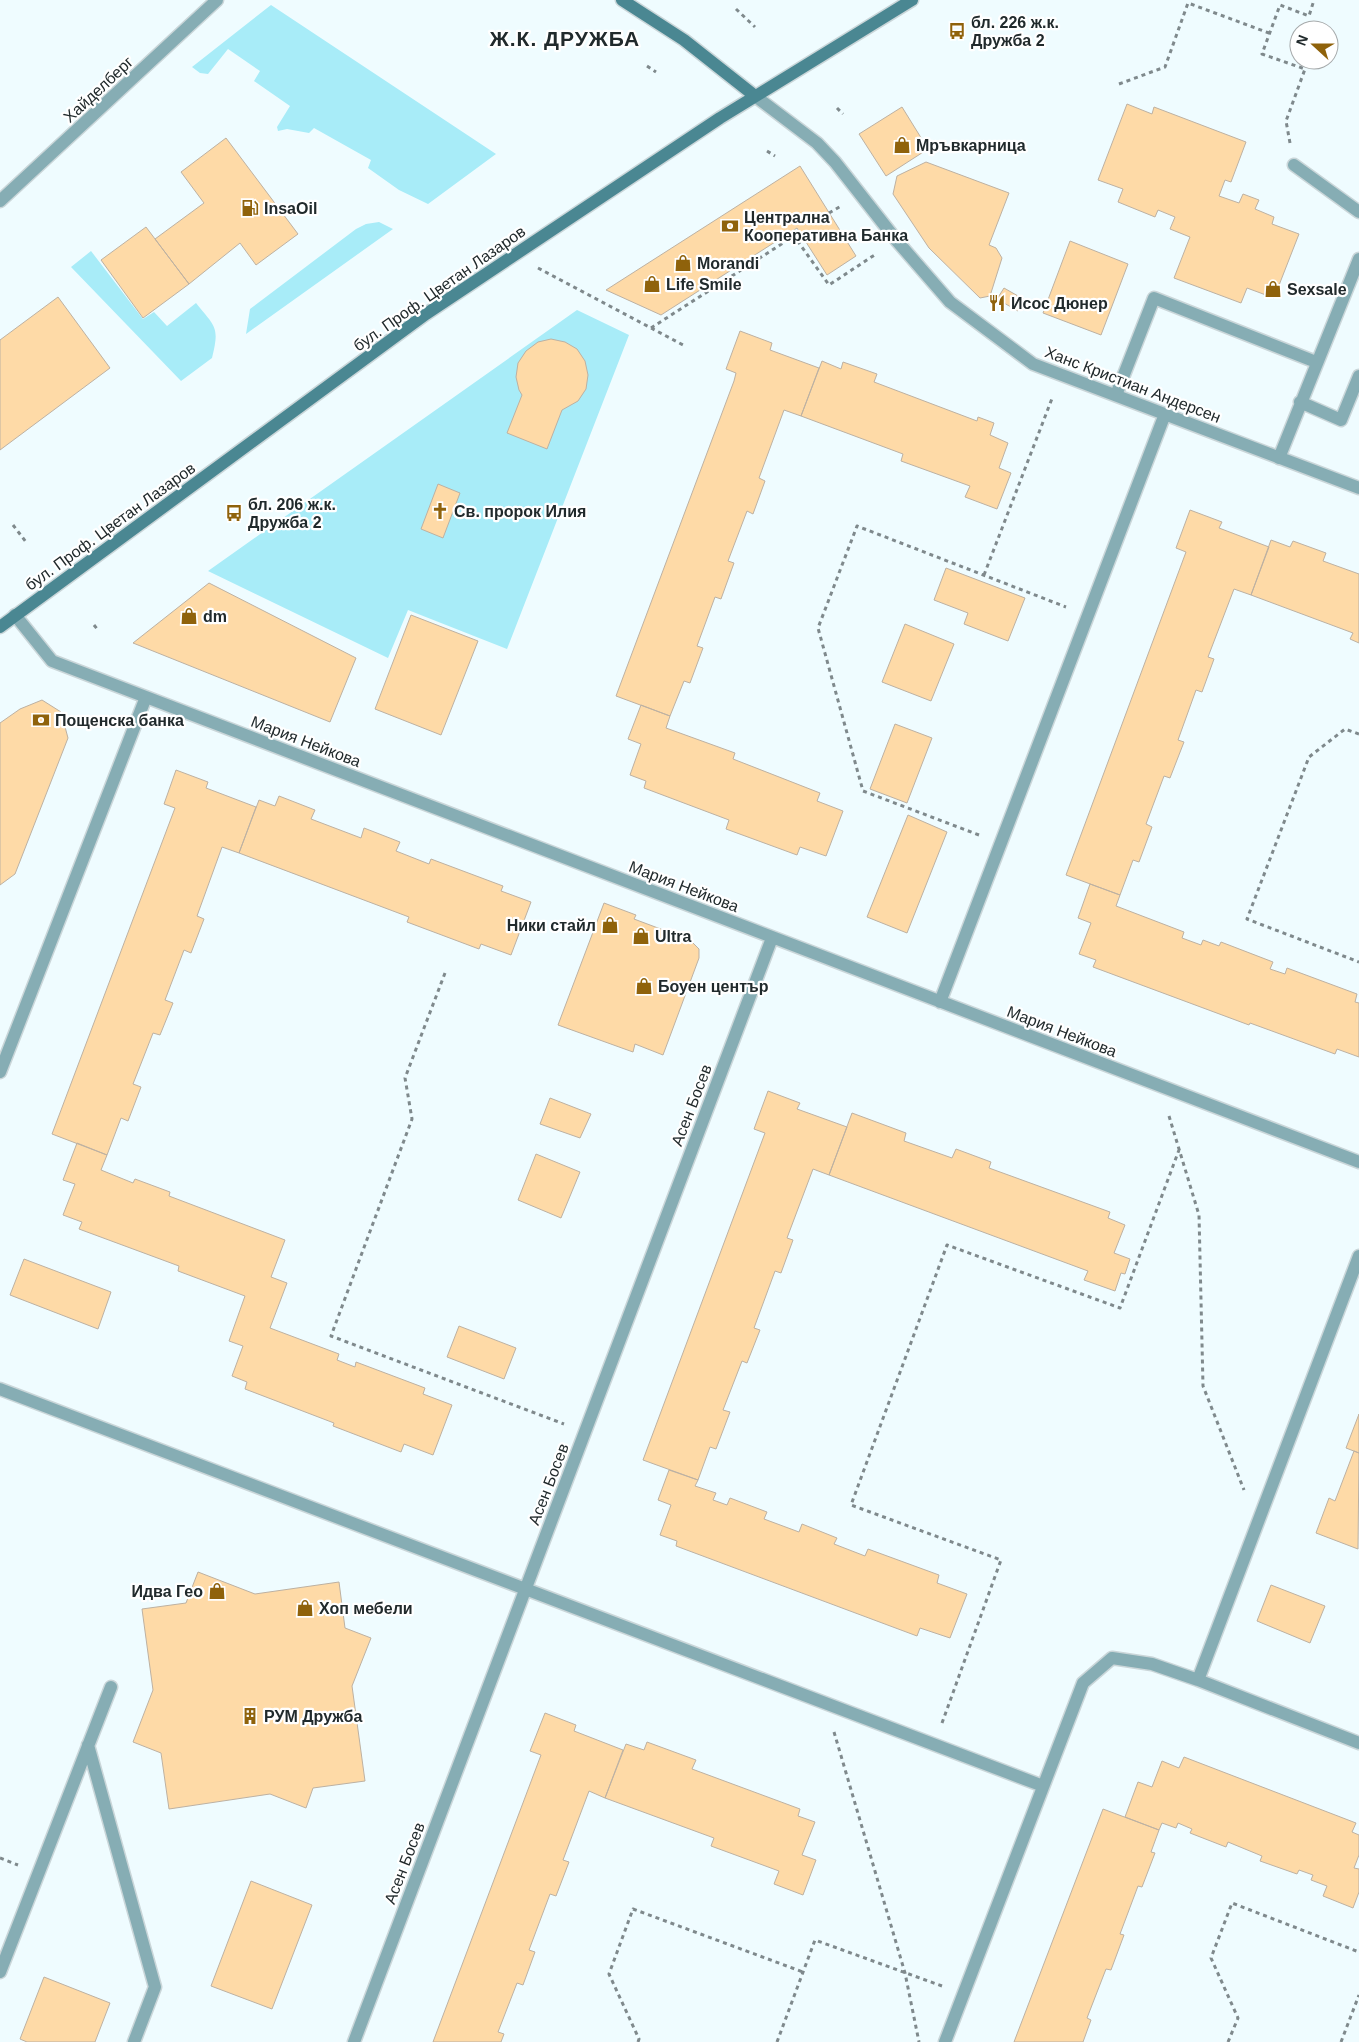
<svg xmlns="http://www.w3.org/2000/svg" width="1359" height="2042" font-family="Arial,sans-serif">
  <rect width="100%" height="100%" fill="#effcff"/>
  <path fill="#a8ecf8" d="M271 5 496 154 428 204 399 190 368 168 371 160 314 128 309 133 287 129 278 131 277 127 290 106 254 81 260 71 228 49 208 74 200 73 192 67Z
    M379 222 393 229 246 334 250 309 356 229 366 224Z
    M91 251 143 319 154 312 167 326 196 303C215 327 220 326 212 358L181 381 71 267Z
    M577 310 629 335 507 649 408 610 388 658 208 571Z"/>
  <path fill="#fedaa7" stroke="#bdb1a2" d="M1127 104 1152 114 1154 107 1246 142 1231 182 1225 180 1219 196 1239 203 1243 194 1259 200 1255 209 1274 217 1272 224 1299 234 1274 298 1247 288 1241 303 1174 278 1190 237 1170 229 1175 217 1158 210 1155 217 1118 202 1123 189 1098 180Z
    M902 107 928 149 886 176 859 134Z
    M226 138 298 234 256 265 240 243 189 284 155 239 204 203 181 172Z
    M926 162 1009 193 989 245 996 248 1002 258 990 296 980 298 929 248 893 194 897 176Z
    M800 166 856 256 827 275 797 228 661 315 606 290Z
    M146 227 189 284 143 318 101 260Z
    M1070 241 1128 264 1101 335 1043 313Z
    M1004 288 1025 300 1018 311 997 299Z
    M58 297 110 368 0 450V340Z
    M740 331 772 343 770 350 819 368 801 416 784 410 759 478 765 481 753 514 747 511 728 561 734 563 721 599 715 597 697 646 703 648 690 683 684 681 670 716 616 696 734 381 736 373 726 369Z
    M551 339 565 342 577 349 585 361 588 375 586 389 578 401 562 410 547 449 507 433 522 395 519 390 516 377 518 363 526 351 538 342Z
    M822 361 841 369 843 362 877 374 874 382 977 421 978 417 994 423 990 435 1008 443 999 468 1011 473 997 509 965 497 970 486 901 461 903 454 801 416Z
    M438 484 460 493 443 538 421 529Z
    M1190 510 1222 522 1219 528 1269 547 1251 595 1234 589 1208 657 1214 659 1202 692 1196 690 1178 740 1184 742 1170 778 1164 776 1146 824 1152 827 1139 862 1133 860 1120 895 1066 875 1186 552 1176 548Z
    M1271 540 1290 547 1293 541 1326 553 1323 561 1359 574V643L1350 639 1353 633 1251 595Z
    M946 568 1025 598 1008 641 964 624 968 613 934 600Z
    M209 583 356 658 330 722 133 643Z
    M411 615 478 641 441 735 375 709Z
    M905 624 954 644 931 701 882 682Z
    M42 700 61 712 68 738 15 874 0 885V723L20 709Z
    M641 705 670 716 666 728 735 753 733 759 820 793 817 801 843 811 826 856 800 847 797 855 726 829 729 820 644 788 646 781 630 775 641 744 628 739Z
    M895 724 932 738 907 803 870 789Z
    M176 770 208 782 206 788 256 807 239 853 222 847 197 916 204 919 191 953 184 950 165 1000 173 1003 160 1035 153 1033 133 1084 141 1087 128 1121 121 1118 107 1155 52 1134 175 808 164 804Z
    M279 796 315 810 311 819 361 838 364 828 400 842 396 851 429 864 431 859 503 886 501 891 531 902 511 955 481 944 479 949 407 922 409 917 239 853 259 800 275 806Z
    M908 815 947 832 907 933 867 917Z
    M1090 884 1120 895 1116 906 1184 932 1182 938 1201 945 1203 940 1219 946 1221 942 1273 962 1270 969 1285 974 1287 968 1357 994 1355 1002 1359 1003V1057L1337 1049 1335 1054 1250 1023 1249 1025 1093 967 1096 960 1079 954 1091 923 1078 918Z
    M604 903 636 915 634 919 690 940 699 949V958L663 1055 635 1044 633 1052 558 1025Z
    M768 1091 800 1103 797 1109 847 1127 829 1175 813 1169 787 1238 793 1240 781 1273 775 1271 754 1328 760 1330 747 1363 742 1361 723 1410 730 1412 716 1449 710 1447 698 1480 643 1460 765 1133 754 1129Z
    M550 1098 591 1114 580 1138 540 1124Z
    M852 1113 906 1133 904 1141 952 1158 956 1149 991 1162 989 1168 1110 1212 1108 1218 1125 1225 1114 1253 1130 1259 1125 1274 1121 1273 1115 1291 1084 1280 1088 1271 829 1175Z
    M77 1143 107 1155 101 1170 133 1183 135 1179 170 1192 169 1196 285 1240 271 1277 287 1283 270 1328 339 1354 337 1360 355 1367 356 1362 425 1388 423 1394 452 1405 433 1455 404 1444 401 1452 333 1426 334 1423 245 1389 247 1382 232 1376 243 1346 229 1341 245 1296 178 1271 179 1266 79 1229 82 1222 63 1215 75 1184 63 1180Z
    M536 1154 580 1172 561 1218 518 1200Z
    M24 1259 111 1292 98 1329 10 1295Z
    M459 1326 516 1348 504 1379 447 1357Z
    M1359 1414V1453L1346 1448Z
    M1354 1451 1359 1453 1358 1549 1316 1533 1329 1498 1335 1501Z
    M669 1470 698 1480 695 1486 716 1493 713 1500 727 1505 730 1498 767 1512 764 1519 799 1532 802 1524 837 1538 834 1544 865 1556 868 1549 939 1575 937 1583 967 1594 950 1638 920 1628 917 1636 676 1546 677 1541 660 1535 671 1505 658 1500Z
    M198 1572 255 1594 339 1582 345 1628 371 1638 352 1686 365 1781 313 1788 306 1808 270 1794 169 1809 161 1753 133 1742 153 1690 142 1609 186 1603Z
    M1271 1585 1325 1606 1310 1643 1257 1621Z
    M545 1713 576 1725 574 1731 623 1750 605 1798 589 1791 563 1860 569 1862 556 1896 550 1894 529 1950 535 1952 523 1985 517 1983 498 2032 504 2034 501 2042H433L541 1755 530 1751Z
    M647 1742 696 1760 692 1769 800 1809 798 1816 815 1822 802 1855 816 1860 803 1895 774 1884 779 1871 711 1846 714 1838 605 1798 626 1744 644 1750Z
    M1184 1757 1356 1823 1352 1832 1359 1835V1855L1354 1868 1359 1869V1892L1353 1908 1323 1896 1327 1886 1311 1880 1313 1875 1299 1870 1297 1874 1260 1861 1262 1856 1228 1842 1226 1847 1190 1833 1192 1829 1178 1823 1176 1828 1162 1823 1159 1830 1125 1817 1138 1782 1152 1787 1162 1761 1179 1768Z
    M1103 1809 1159 1830 1151 1852 1155 1853 1142 1887 1138 1886 1120 1934 1124 1935 1111 1970 1106 1969 1087 2018 1091 2020 1083 2042H1014Z
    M251 1881 312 1905 272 2009 211 1986Z
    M44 1977 110 2003 95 2042H27L20 2039Z"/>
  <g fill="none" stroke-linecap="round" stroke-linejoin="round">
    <g stroke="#cad6d9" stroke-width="15">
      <path id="lane" d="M1294 165 1359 212
        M1116 395 1154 298 1316 362
        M1300 402 1341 420 1359 376
        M1279 458 1359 259
        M88 1745 155 1987 134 2042
        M0 1972 111 1687"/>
    </g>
    <g stroke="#cad6d9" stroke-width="15">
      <path id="street" d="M755 96 817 143 835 162 897 241 950 302 1033 364 1359 488
        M0 201 217 0
        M15 615 52 661 1359 1162
        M940 1002 1165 414
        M0 1072 146 697
        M0 1389 1043 1786
        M1198 1680 1359 1256
        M354 2042 772 938
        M945 2042 1083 1683 1112 1658 1152 1664 1198 1680 1359 1743"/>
    </g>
    <g stroke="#cad6d9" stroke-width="15">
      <path id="secondary" d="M622 0 684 40 755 96
        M0 627 426 314 720 118 912 0"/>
    </g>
    <path stroke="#7f898c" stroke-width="3" stroke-dasharray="4 4" stroke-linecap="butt" d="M736 9 755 27
      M647 66 656 72
      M1119 84 1165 67 1188 3 1269 33
      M837 108 843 114
      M1290 143 1286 121 1305 69 1262 54 1280 5 1309 16 1314 0
      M767 151 775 156
      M829 213 841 206
      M538 268 683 345
      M651 328 794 236 829 285 876 254
      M13 525 26 542
      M984 575 1053 396
      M94 625 98 630
      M1359 734 1345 729 1309 757 1247 919 1359 962
      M979 835 863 791 818 628 857 526 1066 607
      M445 973 405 1078 412 1119 331 1336 564 1424
      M1169 1116 1199 1215 1203 1386 1244 1490
      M942 1723 1001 1560 851 1505 947 1245 1120 1308 1179 1150
      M834 1732 905 1973 919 2042
      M0 1858 18 1865
      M638 2042 639 2039 609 1974 633 1909 803 1972
      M777 2042 815 1940 942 1986
      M1228 2042 1238 2018 1211 1958 1232 1903 1359 1952
      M1341 2042 1359 1995"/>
    <use href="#lane" stroke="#86adb4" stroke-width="12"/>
    <use href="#street" stroke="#86adb4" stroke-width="12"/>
    <use href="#secondary" stroke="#4a8792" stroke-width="12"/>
  </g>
  <defs>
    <g id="bus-bare" transform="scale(1.35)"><path d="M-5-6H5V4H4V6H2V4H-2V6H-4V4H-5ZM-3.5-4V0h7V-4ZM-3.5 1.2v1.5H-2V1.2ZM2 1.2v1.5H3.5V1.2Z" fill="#8f620b" stroke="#fff" stroke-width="2.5" paint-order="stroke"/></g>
    <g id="shop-bare" transform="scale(1.35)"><path d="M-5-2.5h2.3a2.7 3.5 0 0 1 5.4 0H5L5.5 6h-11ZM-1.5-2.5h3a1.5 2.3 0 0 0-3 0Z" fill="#8f620b" stroke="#fff" stroke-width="2.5" paint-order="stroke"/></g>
    <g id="fuel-bare" transform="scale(1.35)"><path d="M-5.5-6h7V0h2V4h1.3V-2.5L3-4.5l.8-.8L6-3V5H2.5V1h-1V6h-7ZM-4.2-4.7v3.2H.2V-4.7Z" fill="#8f620b" stroke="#fff" stroke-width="2.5" paint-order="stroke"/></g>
    <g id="bank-bare" transform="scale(1.35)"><path d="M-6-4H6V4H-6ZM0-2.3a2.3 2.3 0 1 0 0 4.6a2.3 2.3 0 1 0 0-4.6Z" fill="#8f620b" stroke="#fff" stroke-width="2.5" paint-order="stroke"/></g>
    <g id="restaurant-bare" transform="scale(1.35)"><path d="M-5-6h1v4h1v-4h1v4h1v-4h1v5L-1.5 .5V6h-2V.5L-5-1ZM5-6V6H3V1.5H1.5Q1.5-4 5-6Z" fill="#8f620b" stroke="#fff" stroke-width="2.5" paint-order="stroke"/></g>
    <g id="church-bare" transform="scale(1.35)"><path d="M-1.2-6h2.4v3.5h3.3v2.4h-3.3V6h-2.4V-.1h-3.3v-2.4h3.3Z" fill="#8f620b" stroke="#fff" stroke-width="2.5" paint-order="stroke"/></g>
    <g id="building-bare" transform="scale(1.35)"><path d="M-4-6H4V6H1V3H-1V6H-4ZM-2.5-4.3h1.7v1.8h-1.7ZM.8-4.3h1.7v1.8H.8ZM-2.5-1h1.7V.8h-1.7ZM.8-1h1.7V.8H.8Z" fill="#8f620b" stroke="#fff" stroke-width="2.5" paint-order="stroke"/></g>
  </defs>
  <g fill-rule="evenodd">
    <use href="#bus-bare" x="957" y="31"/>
    <use href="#shop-bare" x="902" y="145"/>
    <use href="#fuel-bare" x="250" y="208"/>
    <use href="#bank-bare" x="730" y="226"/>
    <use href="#shop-bare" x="683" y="263"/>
    <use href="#shop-bare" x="652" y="284"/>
    <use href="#shop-bare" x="1273" y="289"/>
    <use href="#restaurant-bare" x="997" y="303"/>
    <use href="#church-bare" x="440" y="511"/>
    <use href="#bus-bare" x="234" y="513"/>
    <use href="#shop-bare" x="189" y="616"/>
    <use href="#bank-bare" x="41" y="720"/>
    <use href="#shop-bare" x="610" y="925"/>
    <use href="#shop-bare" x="641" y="936"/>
    <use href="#shop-bare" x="644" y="986"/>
    <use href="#shop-bare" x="217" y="1591"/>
    <use href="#shop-bare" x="305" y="1608"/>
    <use href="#building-bare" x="250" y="1716"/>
  </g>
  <g text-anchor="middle" stroke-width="4.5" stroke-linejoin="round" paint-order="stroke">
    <g font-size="16" font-weight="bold" fill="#212a2c" stroke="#fff" text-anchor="start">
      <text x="971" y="28">бл. 226 ж.к.<tspan x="971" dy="18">Дружба 2</tspan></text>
      <text x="916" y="151">Мръвкарница</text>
      <text x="264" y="214">InsaOil</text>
      <text x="744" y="223">Централна<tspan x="744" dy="18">Кооперативна Банка</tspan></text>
      <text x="697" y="269">Morandi</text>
      <text x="666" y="290">Life Smile</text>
      <text x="1287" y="295">Sexsale</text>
      <text x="1011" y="309">Исос Дюнер</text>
      <text x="248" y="510">бл. 206 ж.к.<tspan x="248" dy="18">Дружба 2</tspan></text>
      <text x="454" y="517">Св. пророк Илия</text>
      <text x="203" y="622">dm</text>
      <text x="55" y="726">Пощенска банка</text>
      <text x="596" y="931" text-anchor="end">Ники стайл</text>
      <text x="655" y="942">Ultra</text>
      <text x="658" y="992">Боуен център</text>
      <text x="203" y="1597" text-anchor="end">Идва Гео</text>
      <text x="319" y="1614">Хоп мебели</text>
      <text x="264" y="1722">РУМ Дружба</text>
    </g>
    <g font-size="16" fill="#212a2c" stroke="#fff">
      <text transform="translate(98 89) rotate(-43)" y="6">Хайделберг</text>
      <text transform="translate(439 288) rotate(-35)" y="6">бул. Проф. Цветан Лазаров</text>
      <text transform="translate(1133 384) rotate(21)" y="6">Ханс Кристиан Андерсен</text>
      <text transform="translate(110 526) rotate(-36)" y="6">бул. Проф. Цветан Лазаров</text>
      <text transform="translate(306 741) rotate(21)" y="6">Мария Нейкова</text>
      <text transform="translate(684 886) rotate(21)" y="6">Мария Нейкова</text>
      <text transform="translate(1062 1031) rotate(21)" y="6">Мария Нейкова</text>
      <text transform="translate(691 1105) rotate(-69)" y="6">Асен Босев</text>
      <text transform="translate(548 1484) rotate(-69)" y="6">Асен Босев</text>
      <text transform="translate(404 1863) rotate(-69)" y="6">Асен Босев</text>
    </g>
    <g font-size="21" font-weight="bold" letter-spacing="1" fill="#212a2c" stroke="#fff">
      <text x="565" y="46">Ж.К. ДРУЖБА</text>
    </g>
  </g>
  <g transform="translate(1314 45) rotate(291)"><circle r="24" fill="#ffffff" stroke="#a6aaab"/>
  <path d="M0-4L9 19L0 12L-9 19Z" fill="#8f620b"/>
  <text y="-8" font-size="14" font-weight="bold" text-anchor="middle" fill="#212a2c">N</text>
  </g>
</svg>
